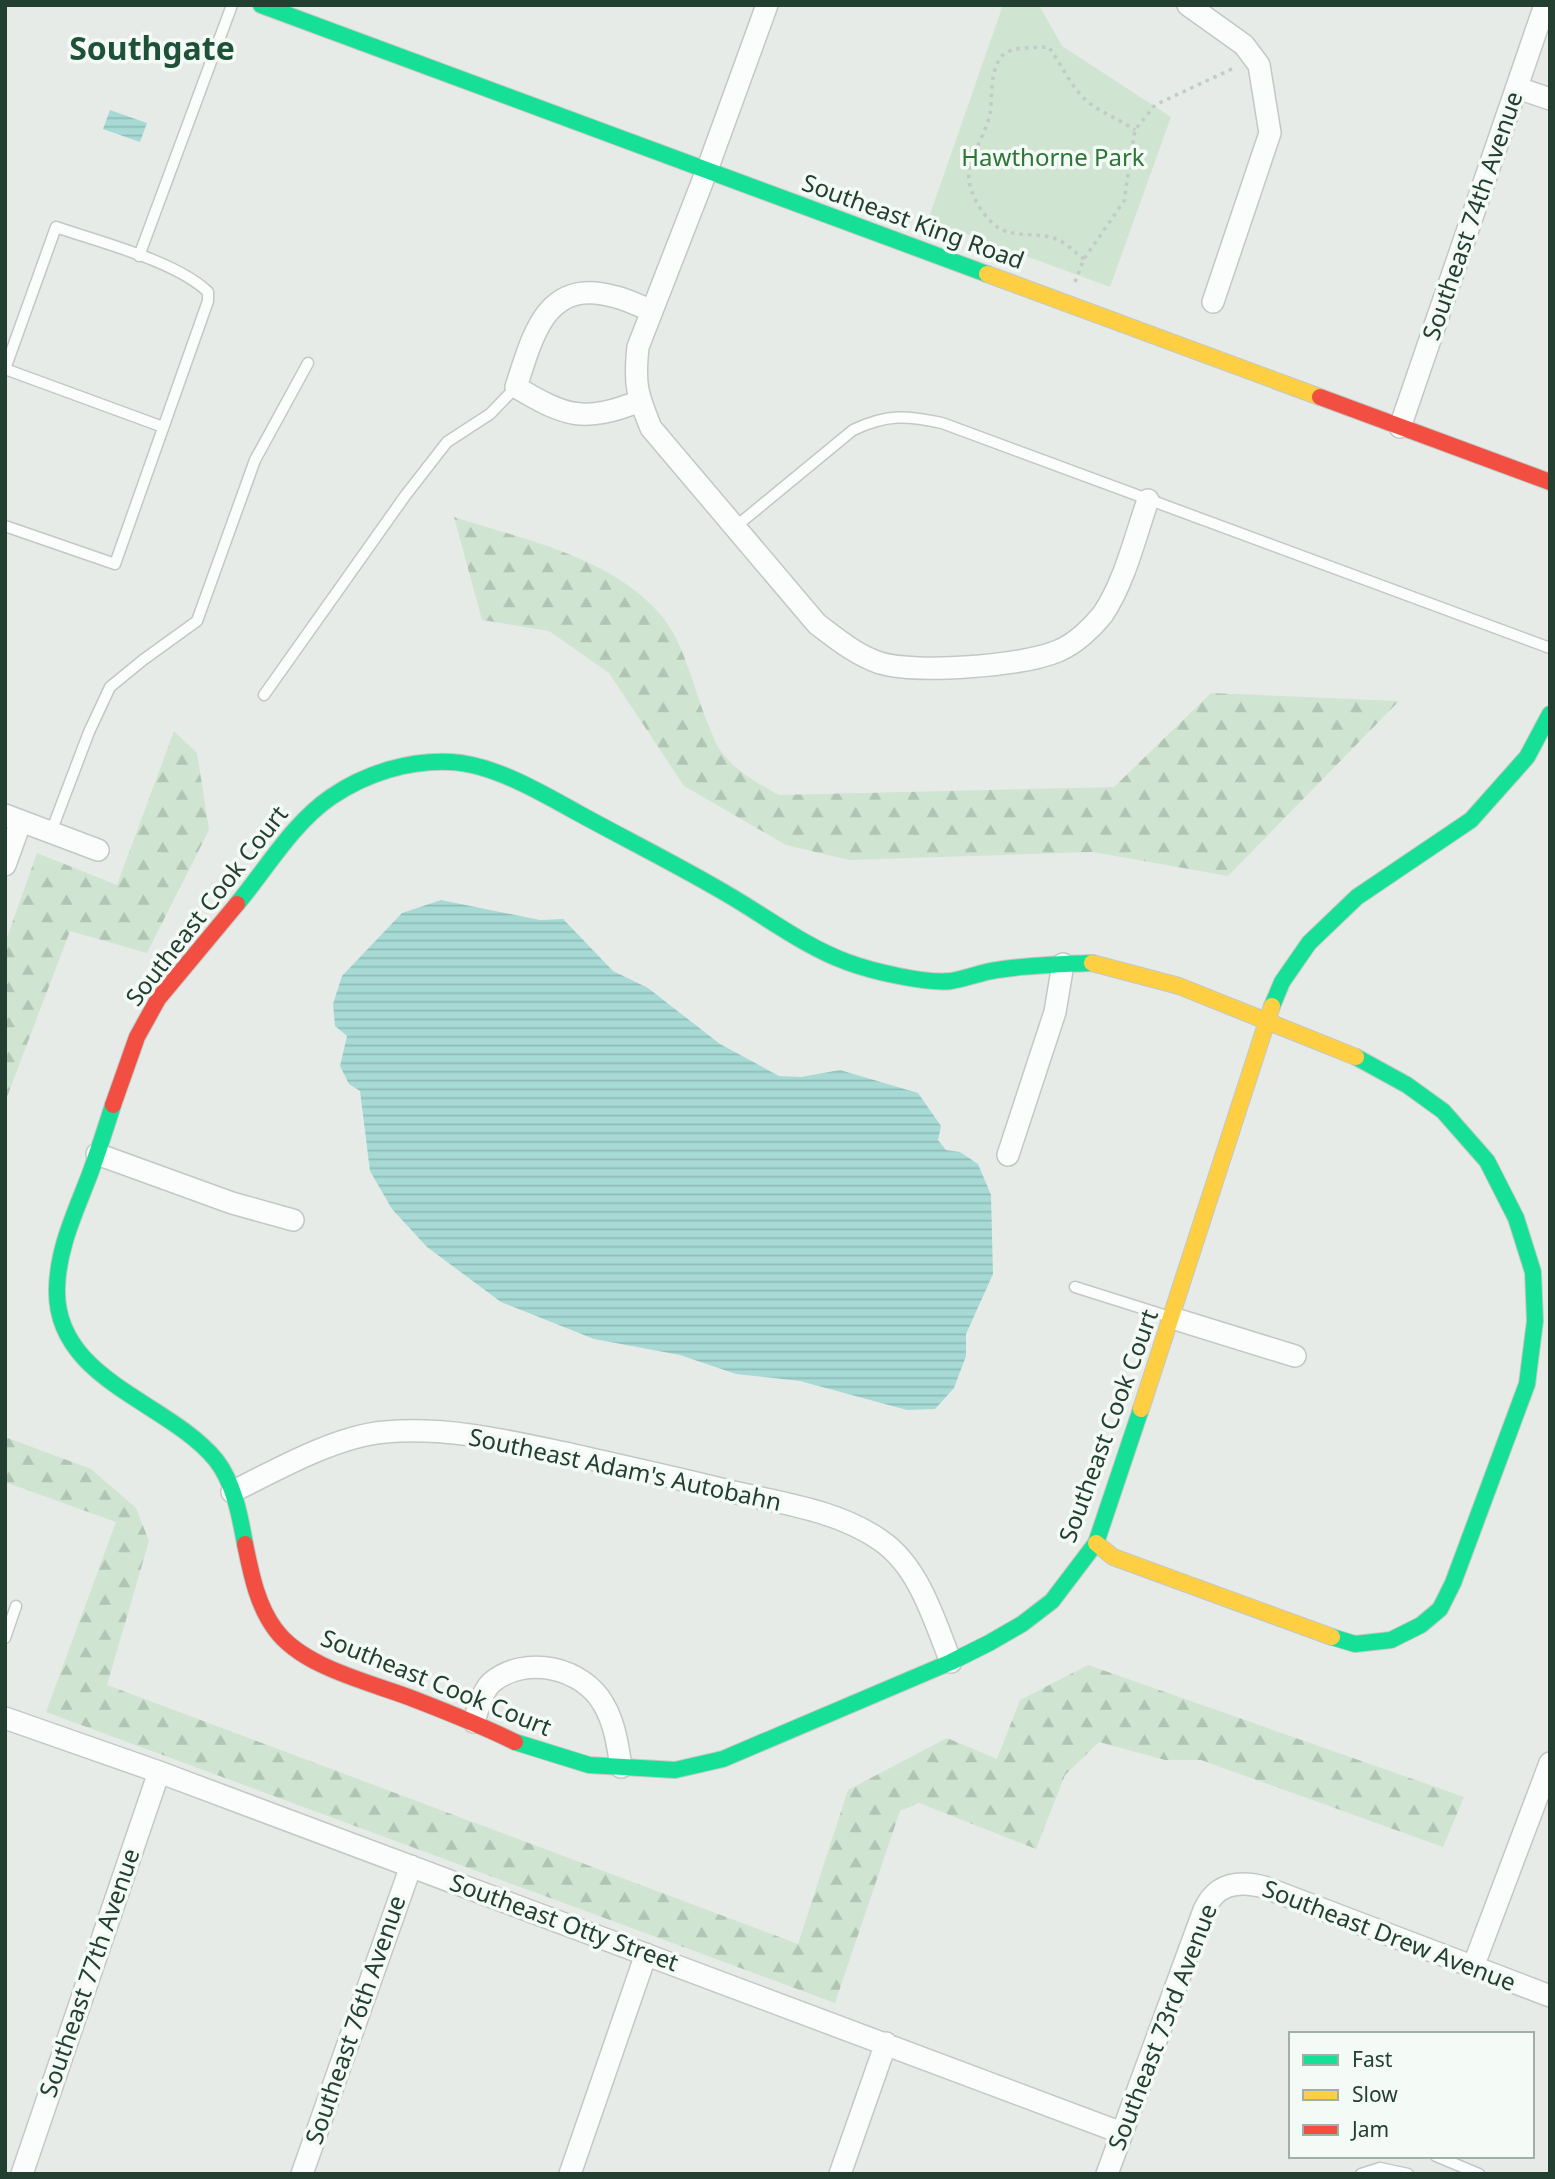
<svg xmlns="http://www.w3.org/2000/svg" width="1555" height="2179" font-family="'Noto Sans',sans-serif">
  <defs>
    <pattern id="forest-firs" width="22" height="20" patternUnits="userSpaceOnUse" patternTransform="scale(1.75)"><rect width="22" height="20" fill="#cfe4d1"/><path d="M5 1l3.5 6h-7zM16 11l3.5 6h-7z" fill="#b1c5b4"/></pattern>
    <pattern id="water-rules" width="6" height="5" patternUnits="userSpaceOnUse" patternTransform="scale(1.75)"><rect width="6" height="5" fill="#a7dad5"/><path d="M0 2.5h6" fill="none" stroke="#8fbcb7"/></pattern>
  </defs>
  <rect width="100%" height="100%" fill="#e6ebe8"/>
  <path fill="#cfe4d1" d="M1003 5H1039L1062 46 1171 117 1110 287 928 220Z"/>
  <path fill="url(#forest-firs)" d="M454 517C524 540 610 556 660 614 686 644 693 690 709 726 712 733 715 743 720 750 735 771 757 783 779 795L1114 787 1211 693 1399 701 1228 876 1093 852 849 860 786 845 684 786 609 673 549 631 482 620Z
    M174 731 197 753 209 830 147 953 70 931 5 1102V943L37 853 117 885Z
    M5 1437 91 1469 136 1508 149 1541 107 1685 798 1944 848 1790 947 1738 997 1759 1020 1700 1088 1665 1464 1797 1443 1847 1201 1760H1165L1099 1742 1065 1775 1036 1849 919 1803 900 1811 835 2003 46 1712 116 1522 5 1482Z"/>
  <path fill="url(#water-rules)" d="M110 110 147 123 140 142 103 129Z
    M441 900 540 920 563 919 613 971 648 988 720 1044 779 1076 801 1077 840 1070 918 1093 941 1126 938 1140 946 1150 960 1152 978 1164 991 1195 993 1274 966 1334V1356L954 1388 935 1409 907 1410 800 1381 736 1374 680 1355 594 1339 501 1302 427 1247 392 1209 370 1171 360 1091 349 1084 340 1066 347 1036 335 1026 333 1004 342 976 402 913Z"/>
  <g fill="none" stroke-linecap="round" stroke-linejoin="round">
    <g stroke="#c3c8c5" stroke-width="13">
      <path id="lane" d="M139 256 232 5
        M5 369 56 227C99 242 176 261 208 292V301L115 564 5 526
        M5 369 163 427
        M734 528 853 430C887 414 906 415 942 423L1550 648
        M264 695 405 496 447 442 490 414 516 387
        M51 832 89 732 110 687 143 660 197 621 255 460 308 363
        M1075 1287 1170 1317
        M5 1638 16 1606
        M1436 2156 1479 2174
        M1361 2174 1380 2168 1408 2174"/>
    </g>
    <g stroke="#c3c8c5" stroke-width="24">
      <path id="street" d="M767 5 707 170 638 347C634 384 637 394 651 428L817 624C837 639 856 655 880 663 917 674 1023 666 1058 651 1075 644 1092 628 1103 614 1125 581 1135 537 1148 500
        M1188 5 1244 45 1259 65 1270 133 1213 302
        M1518 88 1550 99
        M640 401C584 423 566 417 516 387 533 335 546 276 616 297 628 300 640 306 652 311
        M1400 427 1545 5
        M5 815 98 850
        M5 865 21 821
        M97 1154 232 1203 293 1220
        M1008 1155 1055 1012 1063 964
        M1172 1318 1295 1356
        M232 1492C276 1470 336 1436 385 1432 449 1426 512 1442 574 1455 626 1467 678 1478 729 1491 780 1503 837 1510 880 1540 919 1566 934 1620 951 1662
        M5 1718 159 1772 1122 2133
        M474 1722C477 1711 482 1692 491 1683 525 1654 583 1667 604 1705 615 1724 618 1747 621 1767
        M1473 1967 1550 1763
        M22 2174 159 1772
        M302 2174 411 1866
        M570 2174 646 1954
        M840 2174 886 2043
        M1107 2174 1204 1910C1216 1884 1237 1880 1264 1887L1550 1996"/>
    </g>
    <g stroke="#c1c9c5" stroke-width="18">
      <path id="fast" d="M261 5 987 274
        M237 904C267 868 292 824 331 797 366 773 409 760 451 762 493 764 542 793 578 813 629 841 682 867 732 897 769 919 806 947 847 962 871 971 926 984 951 981 966 979 981 972 997 970 1029 965 1060 964 1092 963
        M1272 1006 1282 982 1309 943 1357 897 1471 820 1527 757 1550 714
        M113 1105C106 1127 99 1149 91 1171 77 1209 58 1246 57 1288 54 1380 168 1401 216 1460 234 1483 240 1516 245 1544
        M1332 1637 1355 1644 1391 1640 1421 1625 1440 1609 1453 1583 1527 1384 1535 1321 1533 1272 1516 1218 1487 1161 1443 1111 1407 1085 1356 1057
        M515 1742 589 1765 675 1770 723 1759 951 1662 989 1643 1022 1624 1052 1601 1096 1543 1141 1409"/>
    </g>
    <g stroke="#c1c9c5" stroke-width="18">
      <path id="slow" d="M987 274 1320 397
        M1092 963 1179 986 1356 1057
        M1141 1409 1272 1006
        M1096 1543 1113 1557 1332 1637"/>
    </g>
    <g stroke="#c1c9c5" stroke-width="18">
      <path id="jam" d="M1320 397 1550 482
        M113 1105 137 1037 158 999 237 904
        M245 1544C251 1573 257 1605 275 1629 302 1667 369 1682 411 1698 447 1712 481 1725 515 1742"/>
    </g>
    <path stroke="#c2cbc6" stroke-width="3.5" stroke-dasharray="3.5 5" stroke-linecap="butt" d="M1084 259C1074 252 1065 241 1053 238 1035 232 1011 238 996 226 983 216 971 196 969 180 966 161 986 135 990 114 993 97 989 71 1002 56 1010 46 1036 48 1049 47 1061 64 1071 87 1087 101 1101 113 1119 119 1135 130
      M1075 282 1084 259 1124 201 1135 130 1155 105 1234 68"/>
    <use href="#lane" stroke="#fbfcfc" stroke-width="10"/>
    <use href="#street" stroke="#fbfcfc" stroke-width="21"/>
    <use href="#fast" stroke="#16e098" stroke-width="16"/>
    <use href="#slow" stroke="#ffcf43" stroke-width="16"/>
    <use href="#jam" stroke="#f24e42" stroke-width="16"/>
  </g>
  <g text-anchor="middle" stroke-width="7" stroke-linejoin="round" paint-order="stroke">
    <g font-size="24" fill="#2d7638" stroke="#f4faf6">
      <text x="1053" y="166">Hawthorne Park</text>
    </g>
    <g font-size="24" fill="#233f31" stroke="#f4faf6">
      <text transform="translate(1473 216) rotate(-71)" y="8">Southeast 74th Avenue</text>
      <text transform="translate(913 222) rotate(20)" y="8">Southeast King Road</text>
      <text transform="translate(207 906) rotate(-52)" y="8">Southeast Cook Court</text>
      <text transform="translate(1109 1426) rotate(-70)" y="8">Southeast Cook Court</text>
      <text transform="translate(625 1470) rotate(12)" y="8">Southeast Adam's Autobahn</text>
      <text transform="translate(436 1683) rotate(22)" y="8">Southeast Cook Court</text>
      <text transform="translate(564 1923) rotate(20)" y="8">Southeast Otty Street</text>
      <text transform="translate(1389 1936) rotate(21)" y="8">Southeast Drew Avenue</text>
      <text transform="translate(90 1973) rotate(-71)" y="8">Southeast 77th Avenue</text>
      <text transform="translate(356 2020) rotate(-71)" y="8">Southeast 76th Avenue</text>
      <text transform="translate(1163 2027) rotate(-69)" y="8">Southeast 73rd Avenue</text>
    </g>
    <g font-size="32" font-weight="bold" fill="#1f5139" stroke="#f4faf6">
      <text x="152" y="60">Southgate</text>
    </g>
  </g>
  <rect width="1555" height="2179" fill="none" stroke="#233f31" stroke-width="14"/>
  <rect x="1289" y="2032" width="245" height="126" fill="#f4faf6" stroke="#a0afa7" stroke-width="2"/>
  <rect x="1303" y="2055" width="35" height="10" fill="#16e098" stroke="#a0afa7" stroke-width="2"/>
  <text x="1352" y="2067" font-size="21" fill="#233f31">Fast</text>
  <rect x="1303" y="2090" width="35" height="10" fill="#ffcf43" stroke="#a0afa7" stroke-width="2"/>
  <text x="1352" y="2102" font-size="21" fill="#233f31">Slow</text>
  <rect x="1303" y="2125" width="35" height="10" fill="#f24e42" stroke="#a0afa7" stroke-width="2"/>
  <text x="1352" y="2137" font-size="21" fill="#233f31">Jam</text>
</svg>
